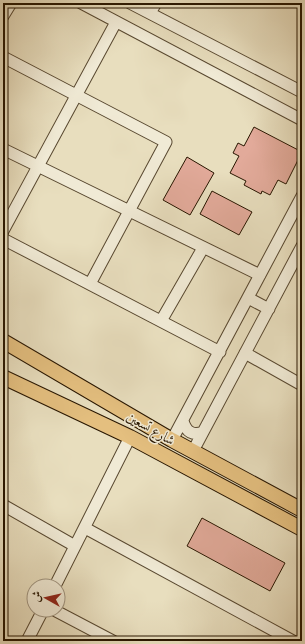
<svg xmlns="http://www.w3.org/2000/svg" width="305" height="644" font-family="'IM FELL DW Pica',Amiri,serif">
  <rect width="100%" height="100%" fill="#e8debe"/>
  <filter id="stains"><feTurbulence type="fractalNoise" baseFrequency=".005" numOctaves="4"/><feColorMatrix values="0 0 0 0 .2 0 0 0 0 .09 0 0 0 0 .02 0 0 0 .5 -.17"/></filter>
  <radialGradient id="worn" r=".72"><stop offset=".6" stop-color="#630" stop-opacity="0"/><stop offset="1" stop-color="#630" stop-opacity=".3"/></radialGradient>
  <path fill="#e2aa9a" stroke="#281600" d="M254 127 302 152 286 184 278 180 270 195 262 191 261 194 244 185 246 181 230 173 239 156 233 153 238 143 244 146Z
    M187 157 214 173 190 215 163 200Z
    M212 191 252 212 239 235 200 214Z
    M202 518 285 563 270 591 187 546Z"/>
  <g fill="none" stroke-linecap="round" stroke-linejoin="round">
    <g stroke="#584830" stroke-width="13">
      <path id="minor" d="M81 3 302 120
        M130 3 302 92
        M150 13 156 3
        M3 16 11 3
        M3 57 166 142 90 284
        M3 149 260 275
        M3 231 116 22
        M3 239 220 352
        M248 298 269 309
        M161 321 203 248
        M245 353 302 385
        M183 421C186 432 193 436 203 432
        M172 440 302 196
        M193 451 302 246
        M3 505 75 546
        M85 528 293 641
        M55 586 130 437
        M54 610 113 641
        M27 641 43 610"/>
    </g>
    <g stroke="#281600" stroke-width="16">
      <path id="major" d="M3 341 172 440 302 510
        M3 377 130 437 302 529"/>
    </g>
    <use href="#minor" stroke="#f0ead5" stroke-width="11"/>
    <use href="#major" stroke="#e4bf7f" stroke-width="14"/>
  </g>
  <g text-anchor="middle" stroke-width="3" stroke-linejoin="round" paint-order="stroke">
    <g font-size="14" fill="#281600" stroke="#f0ead5">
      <text transform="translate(151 428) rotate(30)" y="5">شارع تسعين</text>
    </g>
  </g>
  <rect width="305" height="644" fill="none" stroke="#e8debe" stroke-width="16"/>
  <rect x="4" y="4" width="297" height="636" fill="none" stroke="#281600" stroke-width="2"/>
  <rect x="8" y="8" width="289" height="628" fill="none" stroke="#281600"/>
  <g transform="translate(46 598) rotate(278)"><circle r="19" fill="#f0ead5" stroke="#a09580"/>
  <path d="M0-3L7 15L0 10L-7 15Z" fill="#8f2418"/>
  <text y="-6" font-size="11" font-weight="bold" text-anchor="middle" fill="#281600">ش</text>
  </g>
  <rect width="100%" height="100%" filter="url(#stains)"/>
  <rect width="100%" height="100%" fill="url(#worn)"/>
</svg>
